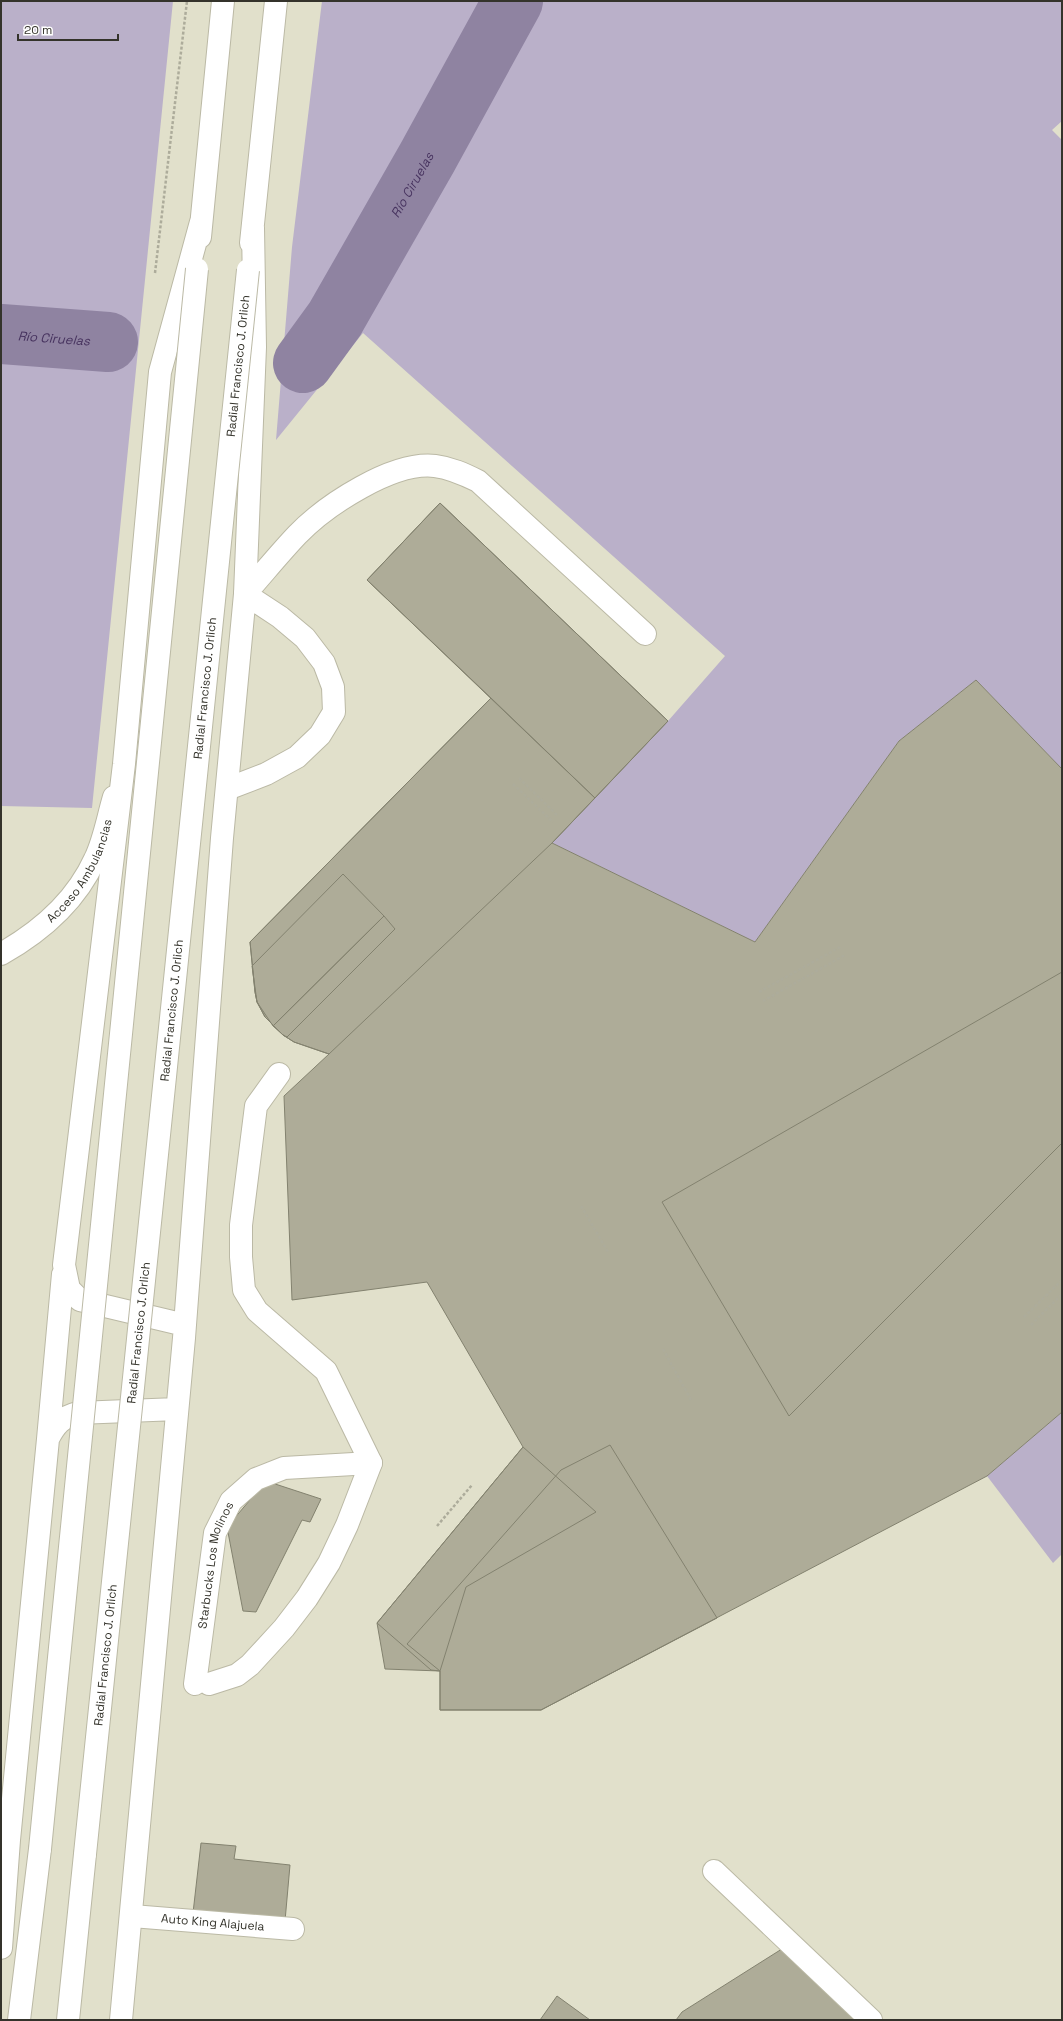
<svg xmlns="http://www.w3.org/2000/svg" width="1063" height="2021" font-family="'Space Grotesk',sans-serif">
  <rect width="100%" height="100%" fill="#e1e0cb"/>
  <path fill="#bab0c9" d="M1 1H173L92 808 1 806Z
    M322 1H1062V121L1052 130 1062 140V769L976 680 899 741 755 942 552 843 668 721 725 656 363 333 276 440 292 247Z
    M1062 1412V1554L1053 1563 987 1476Z"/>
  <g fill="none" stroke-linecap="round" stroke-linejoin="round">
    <g stroke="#8f83a1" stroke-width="60">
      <path id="s1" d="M1 334 108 342"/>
      <path id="s2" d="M303 363 335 319 427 158 513 1"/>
    </g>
  </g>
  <path fill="#aeac98" stroke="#83826f" d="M440 503 668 721 595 798 367 580Z
    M440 503 668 721 552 843 329 1054 294 1042 283 1035 265 1017 257 1002 255 992 250 942 491 698 367 580Z
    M976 680 1062 769V1412L987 1476 541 1710H440V1671L385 1669 377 1623 523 1447 427 1282 292 1300 284 1096 329 1054 294 1042 283 1035 265 1017 257 1002 255 992 250 942 491 698 595 798 552 843 755 942 899 741Z
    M343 874 384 916 273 1026 257 1002 252 966Z
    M384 916 395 929 287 1037 283 1035 273 1026Z
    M1062 972V1143L789 1416 662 1202Z
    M610 1445 717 1618 541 1710H440V1671L407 1644 561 1470Z
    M523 1447 596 1512 466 1587 440 1671 431 1670 377 1623Z
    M266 1481 321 1499 310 1522 302 1520 256 1612 243 1611 227 1527Z
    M201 1843 236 1846 234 1859 290 1865 285 1921 193 1913Z
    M785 1947 861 2020H676L682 2012Z
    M557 1996 590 2020H540Z"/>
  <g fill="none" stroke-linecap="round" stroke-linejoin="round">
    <g stroke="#bbb9a5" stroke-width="24">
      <g id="minor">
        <path d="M227 789 266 774 297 757 320 735 334 712 333 687 324 663 305 638 280 617 245 594C262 575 279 554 297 535 326 505 393 461 435 466 451 468 464 474 478 481L645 634"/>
        <path id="s3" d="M1 954C40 932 76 901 95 859 104 841 108 817 114 797"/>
        <path id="s4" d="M195 1684 215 1533 231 1501 256 1479 284 1468 371 1463"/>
        <path d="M209 1684 237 1675 250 1665 284 1628 307 1598 329 1563 347 1525 371 1463 326 1371 257 1311 244 1290 241 1257V1225L256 1106 279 1074"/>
        <path d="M714 1871 871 2020"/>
        <path id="s5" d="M132 1916 293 1929"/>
      </g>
    </g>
    <g stroke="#bbb9a5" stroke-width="24">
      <path id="major" d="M200 237 223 1
        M251 243 276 1
        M185 1325 80 1300 69 1289 64 1265 124 764 160 372 201 222
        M48 1439 63 1274
        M1 1948 9 1840 48 1439C55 1425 62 1417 78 1413L177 1409
        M19 2020 40 1849
        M68 2020 85 1854
        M121 2020 184 1338 222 838 245 594 255 347 253 228"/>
    </g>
    <path stroke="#adac9b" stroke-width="2.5" stroke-dasharray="3 2" stroke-linecap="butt" d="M155 273 187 1
      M519 778 558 816
      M513 784 553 822
      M759 992 840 947
      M763 1001 845 955
      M581 1206 608 1252
      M1024 1317 1062 1280
      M1031 1325 1062 1294
      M663 1349 691 1400
      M437 1526 472 1485"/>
    <use href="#minor" stroke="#fff" stroke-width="22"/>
    <use href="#major" stroke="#fff" stroke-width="22"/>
    <g stroke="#bbb9a5" stroke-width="24" stroke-linecap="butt">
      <g id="major-bridge">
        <path d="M40 1849 197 269"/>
        <path id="s6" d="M85 1854 248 270"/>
      </g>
    </g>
    <use href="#major-bridge" stroke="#fff" stroke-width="22"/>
  </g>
  <g text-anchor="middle" stroke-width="3" stroke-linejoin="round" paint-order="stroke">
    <g font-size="12" fill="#34332b" stroke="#fff">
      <text dy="4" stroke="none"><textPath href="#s6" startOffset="1496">Radial Francisco J. Orlich</textPath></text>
      <text dy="4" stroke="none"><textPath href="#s6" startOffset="1172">Radial Francisco J. Orlich</textPath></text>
      <text dy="4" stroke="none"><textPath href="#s3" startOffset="118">Acceso Ambulancias</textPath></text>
      <text dy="4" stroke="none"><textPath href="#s6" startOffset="848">Radial Francisco J. Orlich</textPath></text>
      <text dy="4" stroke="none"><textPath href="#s6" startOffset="524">Radial Francisco J. Orlich</textPath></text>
      <text dy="4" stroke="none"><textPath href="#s4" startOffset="121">Starbucks Los Molinos</textPath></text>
      <text dy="4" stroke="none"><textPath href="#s6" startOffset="200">Radial Francisco J. Orlich</textPath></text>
      <text dy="4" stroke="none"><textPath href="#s5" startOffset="81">Auto King Alajuela</textPath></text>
    </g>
    <g font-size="13" font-style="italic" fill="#47335f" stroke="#fff">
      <text dy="5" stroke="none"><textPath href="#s2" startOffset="209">Río Ciruelas</textPath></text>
      <text dy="5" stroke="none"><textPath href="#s1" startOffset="53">Río Ciruelas</textPath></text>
    </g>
  </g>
  <rect width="1063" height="2021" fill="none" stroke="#34332b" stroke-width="4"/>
  <path d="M18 34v6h100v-6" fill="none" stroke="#34332b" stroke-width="2"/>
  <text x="24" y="34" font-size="12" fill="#34332b" stroke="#ffffff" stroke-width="3" paint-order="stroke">20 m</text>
</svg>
